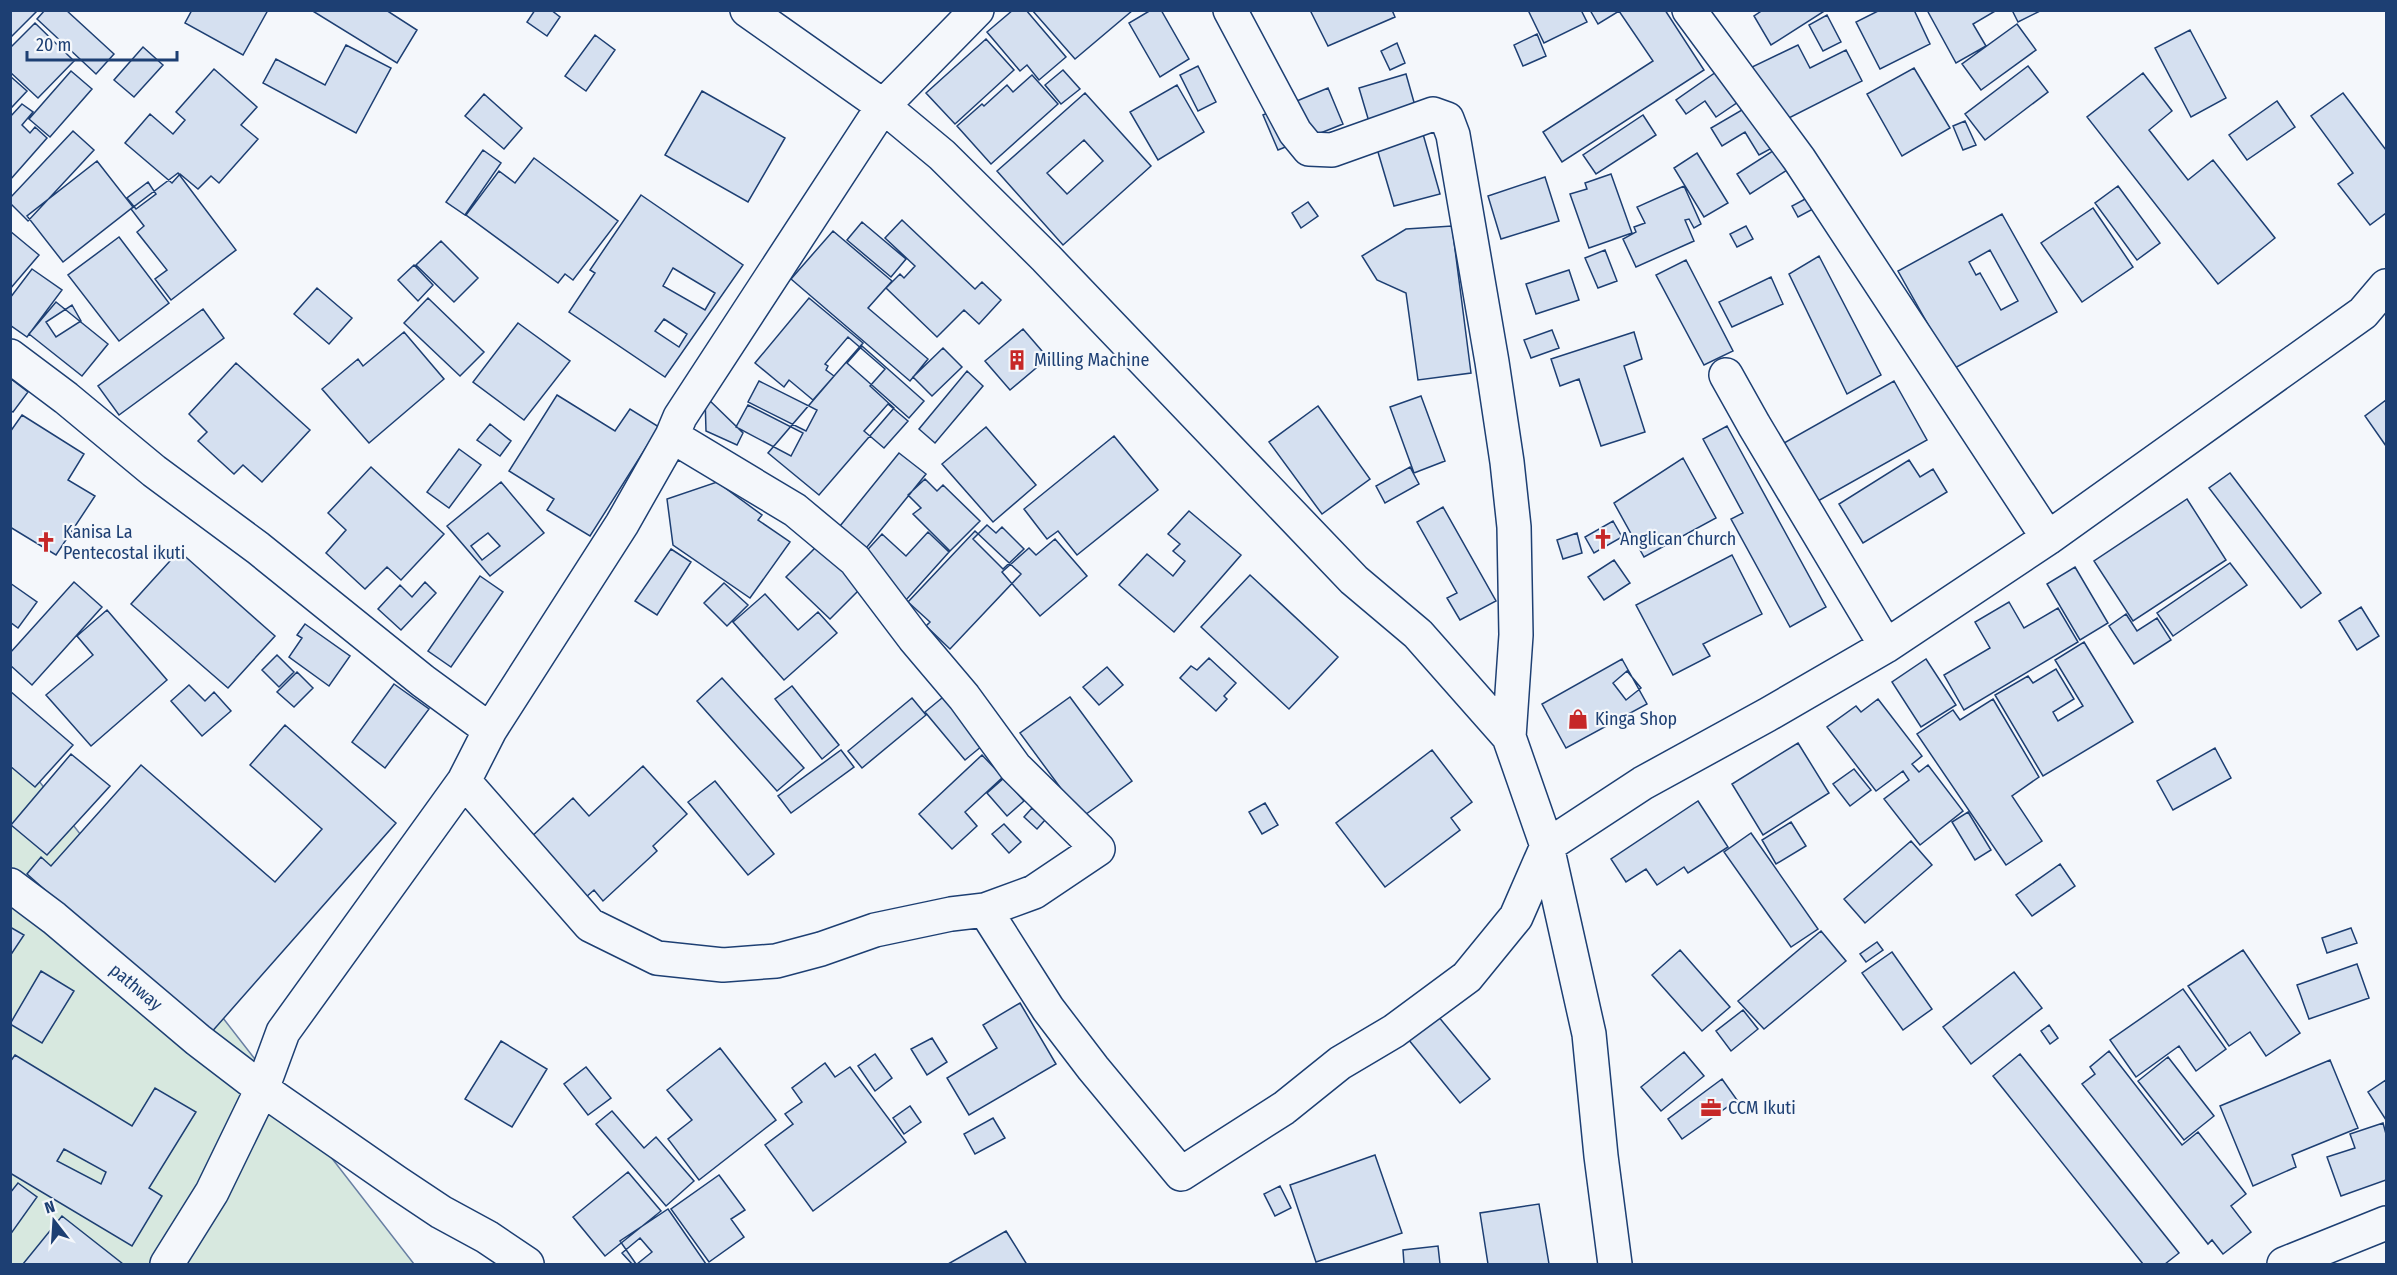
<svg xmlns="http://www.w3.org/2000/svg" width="2397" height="1275" font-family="'Fira Sans Condensed',sans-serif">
  <rect width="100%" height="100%" fill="#f4f7fb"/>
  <path fill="#d7e8df" stroke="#687fa3" stroke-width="1.5" d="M11 745 414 1264H11Z"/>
  <path fill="#d5e0f0" stroke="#1d3f73" stroke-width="1.5" fill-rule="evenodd" d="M10 10H38L10 38Z
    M45 10H66L114 54 96 74 37 19Z
    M192 10H268L243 55 185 23Z
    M311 10H386L417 30 397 63Z
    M535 10H551L560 17 547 36 527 22Z
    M1013 10H1026L1066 57 1039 80 1027 65 1020 71 987 32Z
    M1032 10H1133L1075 59Z
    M1151 10H1161L1189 59 1160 77 1129 23Z
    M1310 10H1392L1395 17 1328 46Z
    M1528 10H1581L1587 22 1544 43Z
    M1590 10H1665L1704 70 1562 162 1543 132 1653 61 1619 11 1598 24Z
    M1763 10H1826L1771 45 1754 16Z
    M1880 10H1914L1930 44 1880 69 1856 22Z
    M1927 10H1997L1973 24 1986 46 1956 63Z
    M2012 10H2042L2018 22Z
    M1827 15 1841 42 1823 51 1809 25Z
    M35 23 74 61 38 98 10 72V48Z
    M2017 24 2036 50 1981 90 1962 64Z
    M2190 30 2226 98 2191 117 2155 48Z
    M1537 34 1546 56 1523 66 1514 45Z
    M595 35 615 50 586 91 565 76Z
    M986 39 1014 70 955 124 926 93Z
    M1397 43 1405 63 1390 70 1381 51Z
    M346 45 391 68 356 133 263 83 276 59 325 85Z
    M1798 45 1810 68 1846 50 1862 81 1781 122 1752 67Z
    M143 47 163 65 134 97 114 80Z
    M1198 66 1216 102 1198 111 1180 75Z
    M2028 66 2048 92 1985 140 1965 114Z
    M1914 68 1950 128 1902 156 1867 94Z
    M214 69 257 107 241 125 258 139 219 183 211 176 198 189 180 174 172 183 125 143 150 114 173 134 185 120 176 112Z
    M1063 70 1080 89 1061 104 1045 85Z
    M1719 70 1741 100 1716 117 1705 101 1686 114 1676 100Z
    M71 71 92 89 50 137 29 119Z
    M2143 73 2172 111 2149 130 2188 180 2213 160 2275 238 2218 284 2087 117Z
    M1406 74 1440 194 1394 206 1359 88Z
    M1032 75 1058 104 991 164 957 126 982 104 984 106 1007 85 1013 92Z
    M10 76 27 91 12 107 10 106Z
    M1177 85 1204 132 1158 160 1130 112Z
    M1328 88 1343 124 1278 150 1263 115Z
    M702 91 785 138 748 202 665 155Z
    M1085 93 1151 166 1063 245 997 171ZM1084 140 1103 161 1067 194 1047 173Z
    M2343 93 2386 150V213L2370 225 2338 184 2353 173 2311 116Z
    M484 94 522 128 504 149 465 116Z
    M2277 101 2295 127 2247 160 2229 135Z
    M22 104 33 112 22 125 30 133 35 127 47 138 10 180V117Z
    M1747 107 1772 148 1759 155 1745 132 1722 146 1711 128Z
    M1643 115 1656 135 1596 174 1583 155Z
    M1965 121 1976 145 1963 150 1953 126Z
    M73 131 94 150 28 221 10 203V198Z
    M1782 145 1795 165 1750 194 1737 174Z
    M483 150 501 163 465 215 446 202Z
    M1697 153 1728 203 1704 217 1674 168Z
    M534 158 618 221 573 280 565 274 558 283 466 215 499 171 515 183Z
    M97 161 133 207 63 262 27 216Z
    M178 173 236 250 171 300 155 279 167 270 137 232 144 226 131 209Z
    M1611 174 1632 233 1589 248 1570 194 1587 189 1585 183Z
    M1545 177 1559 221 1501 239 1488 196Z
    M148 182 156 194 136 209 127 198Z
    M1684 186 1701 224 1694 228 1689 219 1685 220 1694 241 1636 267 1623 239 1636 232 1634 227 1645 223 1637 207Z
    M2118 186 2160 243 2137 260 2095 203Z
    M641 195 743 265 665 377 569 312 595 273 590 270ZM673 268 715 293 705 310 663 286ZM664 319 687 334 679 347 655 331Z
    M1807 198 1813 209 1798 217 1792 206Z
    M1308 202 1318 216 1301 228 1292 213Z
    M2093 208 2133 267 2082 302 2041 243Z
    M2002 214 2057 312 1953 369 1898 271ZM1990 250 2018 301 2001 310 1980 273 1976 275 1969 262Z
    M902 220 975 289 982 282 1001 300 979 324 964 310 937 337 886 288 900 274 904 278 915 266 885 238Z
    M862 222 906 259 891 277 847 240Z
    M1452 226 1471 373 1418 380 1406 293 1377 280 1362 256 1406 229Z
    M1746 226 1753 239 1737 247 1730 234Z
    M10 231 39 255 10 289Z
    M833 231 892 281 868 308 928 359 910 381 791 279Z
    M119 237 169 303 119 341 68 275Z
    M441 241 478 278 454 302 416 265Z
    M1605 250 1617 281 1598 288 1585 258Z
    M1819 256 1881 375 1847 394 1789 274Z
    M1686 260 1733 351 1704 365 1656 275Z
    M414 265 433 285 418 301 398 280Z
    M32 269 62 290 27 337 10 325V298Z
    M1569 270 1579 300 1536 314 1526 284Z
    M1771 277 1783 304 1732 327 1719 302Z
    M317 288 352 318 329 344 294 314Z
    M428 298 484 352 460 376 404 323Z
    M809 298 863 343 813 400 789 380 784 387 755 363Z
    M56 302 108 344 82 376 29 334Z
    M72 305 81 321 56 337 46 322Z
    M203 309 224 338 119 415 98 386Z
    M518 323 570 361 524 420 473 382Z
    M1023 329 1048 358 1010 390 985 361Z
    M1552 330 1559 348 1531 358 1524 340Z
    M404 332 444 379 369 443 322 389 358 359 363 366Z
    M1634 332 1642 359 1624 366 1645 432 1601 446 1579 379 1560 386 1551 359Z
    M848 337 885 369 870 386 894 408 819 495 768 453 834 376 826 370 828 366 825 364Z
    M862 346 924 401 909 418 847 363Z
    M943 348 962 367 932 396 913 377Z
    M236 363 310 430 262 482 243 465 234 474 198 441 207 432 189 414Z
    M967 371 983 386 935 443 919 429Z
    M11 379 28 392 13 412 10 410Z
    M759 381 817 410 806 431 748 402Z
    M1894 381 1927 440 1818 501 1784 443Z
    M557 395 615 431 630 409 659 427 590 536 547 510 554 499 509 471Z
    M705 396 743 433 737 445 706 431Z
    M1421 396 1445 461 1414 473 1390 407Z
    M2386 400V446L2365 416Z
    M888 404 908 421 884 448 864 431Z
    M748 405 803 433 791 456 736 427Z
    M1318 406 1370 479 1322 514 1269 442Z
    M22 415 84 454 68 480 95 496 56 555 10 527V432Z
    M490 424 511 441 500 456 477 440Z
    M1727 426 1826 607 1790 627 1731 519 1743 513 1703 439Z
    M986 427 1036 485 993 522 942 464Z
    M1114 436 1158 490 1077 555 1058 531 1047 539 1024 509Z
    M459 449 481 465 449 508 427 492Z
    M899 453 926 474 863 552 836 531Z
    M1683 458 1716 518 1644 557 1614 503Z
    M1909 460 1920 477 1933 469 1947 492 1863 543 1839 504Z
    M371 467 444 534 401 580 387 567 365 589 326 553 346 530 328 513Z
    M1410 467 1419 484 1385 503 1376 486Z
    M2230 473 2321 593 2301 608 2209 488Z
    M925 479 937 491 943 485 980 521 950 551 913 514 921 508 908 495Z
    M501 482 544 533 490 576 447 526ZM488 533 500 546 482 560 471 546Z
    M717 482 762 515 758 520 790 542 750 598 673 545 667 499Z
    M2187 499 2226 560 2133 621 2094 561Z
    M1443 507 1496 601 1460 620 1447 598 1457 593 1417 522Z
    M1189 511 1241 555 1174 632 1119 585 1147 554 1173 576 1185 561 1173 551 1180 544 1168 534Z
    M1613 521 1622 537 1594 553 1585 537Z
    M987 525 996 533 1002 527 1024 549 1003 569 973 539Z
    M975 531 1021 574 950 649 926 626 930 622 908 602Z
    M928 532 949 552 906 600 860 558 882 534 906 556Z
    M1577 533 1582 553 1563 559 1557 540Z
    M1055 539 1087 576 1040 616 1002 572 1029 548 1036 555Z
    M822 541 866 583 830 619 786 577Z
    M671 549 691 562 657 615 635 601Z
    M179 551 275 636 228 688 131 604Z
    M1732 555 1762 614 1703 644 1710 656 1673 675 1636 605Z
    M1614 560 1630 583 1604 600 1588 577Z
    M2230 563 2247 585 2173 636 2157 613Z
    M2075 567 2108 623 2080 640 2047 584Z
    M1250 575 1338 657 1289 709 1201 627Z
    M480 576 503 592 451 667 428 651Z
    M74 582 102 607 32 685 10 665V653Z
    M425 582 436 593 401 630 378 609 400 585 412 597Z
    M10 583 37 602 18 628 10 622Z
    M724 583 748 605 727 626 704 603Z
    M765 594 798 630 818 612 837 633 784 680 733 622Z
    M2009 602 2024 628 2058 608 2078 642 1964 710 1944 675 1990 648 1975 622Z
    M2361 607 2379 636 2357 650 2339 621Z
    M107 610 167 680 91 746 46 695 93 655 77 636Z
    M2126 614 2137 631 2157 618 2171 640 2134 664 2109 626Z
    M305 624 350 656 329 686 289 657 302 638 297 635Z
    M2084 642 2133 722 2043 776 1995 695 2028 676 2033 683 2056 669 2074 699 2053 712 2058 721 2083 706 2055 660Z
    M277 655 294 672 279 687 262 670Z
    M1209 658 1236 683 1224 696 1227 699 1216 711 1180 678 1191 666 1197 670Z
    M1622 659 1647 704 1566 748 1542 704Z
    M1926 659 1956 705 1921 727 1892 682Z
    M1107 667 1123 685 1099 705 1083 687Z
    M1627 671 1641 688 1626 700 1613 683Z
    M297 672 313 688 294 707 277 692Z
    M722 678 804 768 777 791 697 701Z
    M394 684 429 709 385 768 352 742Z
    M189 685 205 701 214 692 231 711 202 736 171 701Z
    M792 686 839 745 822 759 775 699Z
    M10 691 73 745 35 787 10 766Z
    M948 693 988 741 965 760 925 712Z
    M1070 697 1132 781 1082 817 1020 733Z
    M912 698 926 715 862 768 848 751Z
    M1878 699 1922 756 1912 764 1919 772 1928 765 1963 811 1920 845 1884 799 1909 780 1903 771 1876 791 1827 727 1856 706 1861 712Z
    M1993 699 2039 777 2012 796 2042 841 2006 865 1917 734 1953 710 1960 720Z
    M285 725 396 823 209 1035 27 874 41 857 51 866 141 765 275 882 322 829 250 765Z
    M1798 743 1829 793 1763 835 1732 784Z
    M2215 748 2231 778 2173 810 2157 781Z
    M841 750 854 767 791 813 778 796Z
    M1432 750 1472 802 1451 818 1460 830 1385 887 1336 823Z
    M71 754 110 786 47 855 11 825Z
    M982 755 1003 777 965 812 977 826 952 849 919 814Z
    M643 766 687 814 653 846 657 851 603 901 594 890 585 898 529 839 573 798 589 816Z
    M1854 769 1871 790 1850 806 1833 784Z
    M1004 778 1024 801 1007 816 987 793Z
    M715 781 774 854 748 875 688 802Z
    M1698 801 1728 847 1688 873 1684 867 1657 885 1646 869 1626 882 1611 859Z
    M1265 803 1278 825 1262 834 1249 812Z
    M1032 808 1045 820 1037 829 1024 817Z
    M1968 812 1991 850 1975 860 1952 822Z
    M1791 822 1806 846 1776 864 1762 840Z
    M1004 824 1021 842 1009 853 992 834Z
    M1751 833 1818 929 1791 947 1724 852Z
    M1911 841 1932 865 1865 923 1844 899Z
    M2060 864 2075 886 2032 916 2016 895Z
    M10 927 24 935 10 956Z
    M2351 928 2357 943 2327 953 2322 938Z
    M1821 931 1846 961 1764 1029 1738 1001Z
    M1877 942 1883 950 1866 962 1860 954Z
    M1680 950 1730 1007 1702 1031 1652 975Z
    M2243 950 2300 1033 2266 1056 2250 1032 2229 1046 2188 986Z
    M1892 952 1932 1009 1903 1030 1862 973Z
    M2357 964 2369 998 2309 1019 2297 985Z
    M41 971 74 991 42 1043 10 1024Z
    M2014 972 2042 1008 1971 1064 1943 1027Z
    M2183 989 2226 1049 2196 1071 2179 1046 2136 1077 2110 1040Z
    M1020 1003 1056 1064 969 1115 947 1078 997 1048 983 1025Z
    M1433 1010 1490 1079 1460 1103 1404 1034Z
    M1743 1010 1758 1029 1731 1051 1716 1031Z
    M2049 1025 2058 1038 2050 1044 2041 1031Z
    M932 1038 947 1062 927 1075 911 1049Z
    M501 1041 547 1069 512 1127 465 1099Z
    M720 1048 776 1120 699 1180 668 1139 692 1120 667 1090Z
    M2109 1051 2182 1145 2198 1132 2246 1194 2231 1206 2251 1232 2223 1254 2212 1240 2208 1244 2082 1084 2095 1074 2090 1067Z
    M1684 1052 1704 1076 1661 1111 1641 1087Z
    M875 1054 892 1078 875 1091 858 1066Z
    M2020 1054 2179 1253 2165 1264H2143L1993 1076Z
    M15 1055 132 1126 155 1088 196 1112 149 1188 162 1196 132 1246 10 1173V1062ZM64 1149 106 1172 101 1184 57 1161Z
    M2168 1057 2214 1116 2184 1140 2138 1081Z
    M2330 1060 2358 1128 2292 1155 2296 1167 2253 1186 2220 1106Z
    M825 1063 835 1077 850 1067 906 1142 813 1211 765 1145 793 1124 785 1114 802 1102 792 1088Z
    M586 1067 611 1098 588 1115 564 1084Z
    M1722 1079 1737 1100 1682 1139 1668 1119Z
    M2386 1080V1120L2368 1092Z
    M910 1106 921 1122 904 1134 893 1118Z
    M612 1111 644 1148 656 1137 694 1181 666 1206 596 1124Z
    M993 1118 1005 1138 975 1154 964 1134Z
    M2383 1123 2386 1134V1180L2341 1196 2327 1157 2355 1148 2350 1134Z
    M1375 1155 1402 1233 1316 1262 1290 1185Z
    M628 1172 661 1211 605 1256 573 1217Z
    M719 1175 745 1210 731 1219 744 1237 709 1262 671 1209Z
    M18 1183 37 1197 10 1235V1193Z
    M1280 1186 1291 1208 1275 1216 1264 1194Z
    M1539 1204 1549 1264H1488L1480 1213Z
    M668 1209 706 1264H636L620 1241Z
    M62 1216 123 1264H23Z
    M1006 1231 1026 1263 1023 1264H948Z
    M640 1238 652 1252 637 1264H632L622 1253Z
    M1438 1246 1440 1264H1404L1403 1250Z"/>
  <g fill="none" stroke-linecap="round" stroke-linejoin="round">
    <g stroke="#1d3f73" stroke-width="36">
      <path id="minor" d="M747 10 883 106 942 155 1046 258 1354 580 1418 634 1509 737 1547 846 1589 1034 1601 1156 1615 1264
        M1230 10 1295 132 1309 149 1332 150 1433 114 1447 119 1453 135 1492 362 1507 462 1514 527 1516 635 1509 737
        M1689 10 1799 159 2048 538
        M10 356 66 398 154 471 258 548 423 681 490 730
        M1726 375 1754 425 1886 646
        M464 781 590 925 657 958 723 965 776 961 821 949 875 930 951 914 985 910 1034 892 1098 849 1015 767 964 697 914 638 855 560 795 510 672 436
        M10 885 54 918 198 1040 262 1089 396 1182 441 1212 487 1237 527 1264
        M985 910 1048 1009 1093 1068 1181 1174 1284 1108 1340 1063 1394 1031 1467 977 1516 917 1547 846 1643 783 1767 715 1886 646 2048 538 2363 313 2386 286
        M167 1264 212 1192 262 1089 283 1032 464 781 490 730 622 524 672 436 680 417 883 106 977 10
        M2284 1264 2386 1223"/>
    </g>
    <use href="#minor" stroke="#f4f7fb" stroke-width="33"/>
  </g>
  <defs>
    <g id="building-bare" transform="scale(1.62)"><path d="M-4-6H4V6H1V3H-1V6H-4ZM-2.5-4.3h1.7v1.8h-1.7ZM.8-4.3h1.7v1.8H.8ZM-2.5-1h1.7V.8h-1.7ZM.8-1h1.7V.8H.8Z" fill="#c62828" stroke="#f4f7fb" stroke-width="2.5" paint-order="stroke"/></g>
    <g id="church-bare" transform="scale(1.62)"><path d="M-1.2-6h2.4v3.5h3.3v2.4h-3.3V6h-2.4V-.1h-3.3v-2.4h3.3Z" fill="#c62828" stroke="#f4f7fb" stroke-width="2.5" paint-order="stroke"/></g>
    <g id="shop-bare" transform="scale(1.62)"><path d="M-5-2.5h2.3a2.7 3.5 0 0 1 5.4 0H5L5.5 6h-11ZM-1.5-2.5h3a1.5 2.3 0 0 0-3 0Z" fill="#c62828" stroke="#f4f7fb" stroke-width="2.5" paint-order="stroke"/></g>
    <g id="office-bare" transform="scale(1.62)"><path d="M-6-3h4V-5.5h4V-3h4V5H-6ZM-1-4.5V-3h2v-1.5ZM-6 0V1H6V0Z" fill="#c62828" stroke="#f4f7fb" stroke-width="2.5" paint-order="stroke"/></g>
  </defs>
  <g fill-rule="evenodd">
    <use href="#building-bare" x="1017" y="360"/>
    <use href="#church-bare" x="1603" y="539"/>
    <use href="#church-bare" x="46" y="542"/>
    <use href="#shop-bare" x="1578" y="719"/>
    <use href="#office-bare" x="1711" y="1108"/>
  </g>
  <g text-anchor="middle" stroke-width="4.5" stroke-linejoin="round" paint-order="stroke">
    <g font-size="18" fill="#1d3f73" stroke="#f4f7fb" text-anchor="start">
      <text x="1034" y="366">Milling Machine</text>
      <text x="63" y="538">Kanisa La<tspan x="63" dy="21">Pentecostal ikuti</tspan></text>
      <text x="1620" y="545">Anglican church</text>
      <text x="1595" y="725">Kinga Shop</text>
      <text x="1728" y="1114">CCM Ikuti</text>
    </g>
    <g font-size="18" fill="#1d3f73" stroke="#f4f7fb">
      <text transform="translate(136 987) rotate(40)" y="6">pathway</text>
    </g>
  </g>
  <rect width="2397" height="1275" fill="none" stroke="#1d3f73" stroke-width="24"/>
  <g transform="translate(54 1221) rotate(343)" stroke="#f4f7fb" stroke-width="4.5" paint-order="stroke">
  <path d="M0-4.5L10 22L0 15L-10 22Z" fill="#1d3f73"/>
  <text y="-9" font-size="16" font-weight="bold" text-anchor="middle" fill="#1d3f73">N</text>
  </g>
  <path d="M27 51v9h150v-9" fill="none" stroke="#1d3f73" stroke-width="3"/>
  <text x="36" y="51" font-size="18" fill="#1d3f73" stroke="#f4f7fb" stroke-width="4.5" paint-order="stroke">20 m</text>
</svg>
